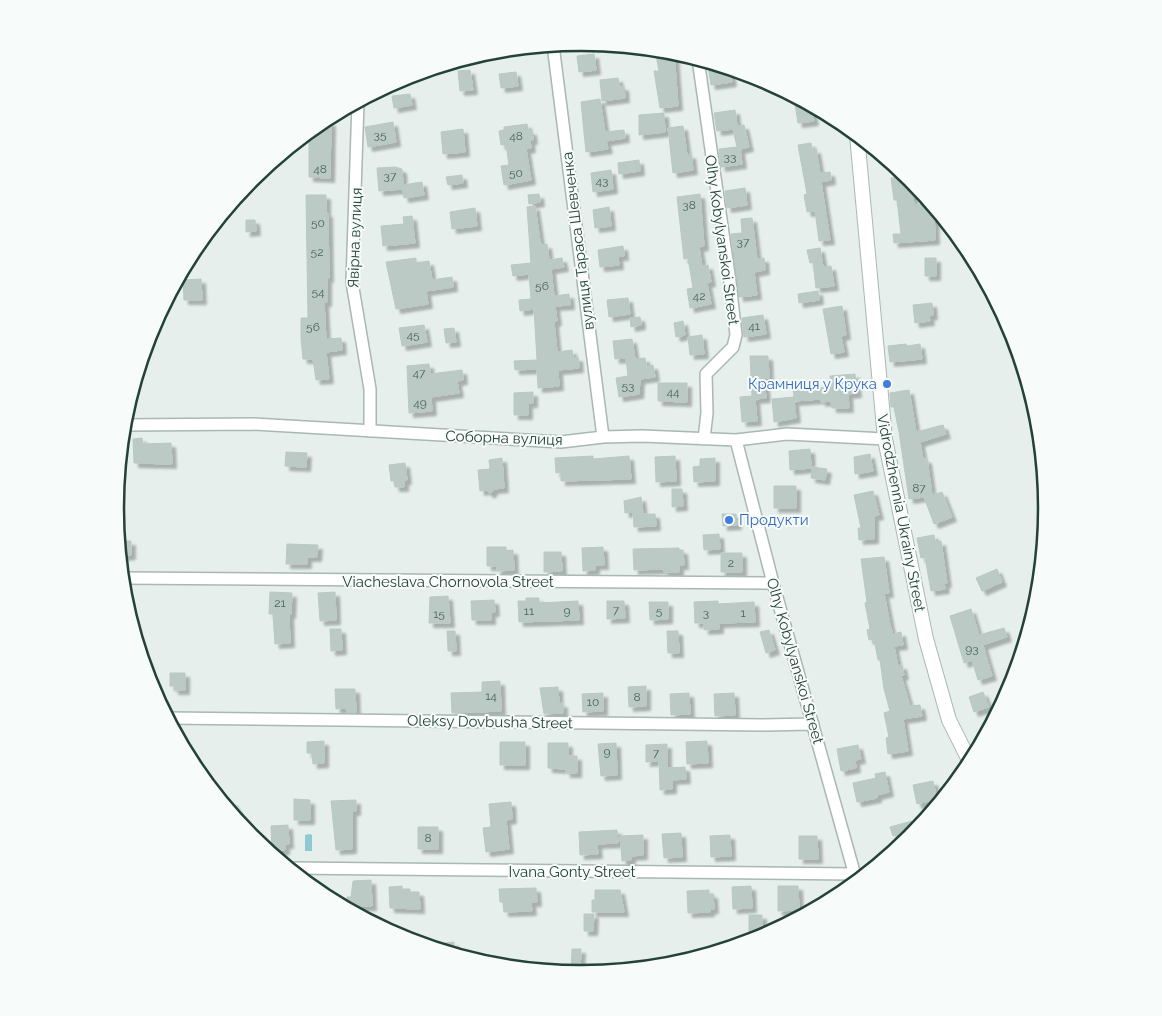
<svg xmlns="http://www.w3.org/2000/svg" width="1162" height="1016" font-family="Raleway,sans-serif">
  <defs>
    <filter id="shadow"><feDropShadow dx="4.5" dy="4.5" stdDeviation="1" flood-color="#0004"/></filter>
  </defs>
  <rect width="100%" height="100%" fill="#e6efeb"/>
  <path fill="#bfe0c8" d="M225 804 238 805 244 814V827Z"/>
  <path fill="#8ec9d4" d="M310 834 312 835V851H305V835Z"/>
  <path fill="#bbcac4" stroke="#b8c9c2" filter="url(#shadow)" d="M655 50 674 52 678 106 660 108 654 71H659Z
    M594 54 596 70 579 72 577 56Z
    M716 65 730 69 732 82 711 85 708 66Z
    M470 70 473 90 460 91 458 71Z
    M516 72 518 86 501 88 499 74Z
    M618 78 620 87 624 86 625 98 602 101 600 80Z
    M410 94 412 105 394 108 392 96Z
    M794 97 811 106 814 121 798 123Z
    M600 99 605 132 624 130 625 138 606 141 608 149 586 152 581 102Z
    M735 110 737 126 744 125 749 147 740 149 742 164 721 167 719 149 737 147 733 129 717 131 714 113Z
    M664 113 665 132 639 135V115Z
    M322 121 331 122 330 178 309 177V132Z
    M393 122 396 142 368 147 365 127Z
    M527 124 528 131H532L533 140H530L531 148 526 149 531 180 504 185 501 166 509 165 506 144 501 145 499 131 504 130V127Z
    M683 126 687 155 691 154 693 170 673 173 668 128Z
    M463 129 465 152 443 154 441 132Z
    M811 143 812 150 816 149 820 173 830 172 831 180 821 182 830 240 819 241 815 211 807 212 804 195 807 194 798 145Z
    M639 160 640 171 619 174 618 163Z
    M395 167 402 169 403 185 422 182 424 195 404 198 403 189 379 191 377 168Z
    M611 170 613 189 593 192 591 173Z
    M462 175 463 183 448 185 446 177Z
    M906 176 911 180 914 205 931 204 934 207 935 240 894 243 893 234H901L897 200H894L891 178Z
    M745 188 747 205 727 208 725 191Z
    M539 194 540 202 529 204 528 195Z
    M700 194 704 246 699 247 702 266 708 265 711 282 707 283 711 304 690 308 687 289 693 288 688 258 684 259 677 197Z
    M306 195H326V213H328L329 278H327V302H324L326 339 341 338 342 350 326 352 329 379 316 380 313 359H303L301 339V318H308Z
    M535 206 540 241 542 245 547 244 549 260 562 258 564 267 551 269 554 296 569 294 570 305 555 306 557 321 554 322 557 352 572 350 573 358 578 357 579 368 558 370 559 386 538 388 537 369 515 370 514 361 537 360 534 309 520 311 519 300 531 299 529 274 513 276 511 265 531 263 527 207Z
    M609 207 611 226 595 228 593 210Z
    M475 208 477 226 452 229 450 212Z
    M412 216 415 243 383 246 381 226 404 224 403 217Z
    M752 218 757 259 764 258 765 270 754 272 757 295 739 297 731 234 742 233 741 219Z
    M246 220H255L256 231 246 232Z
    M623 246 624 256H618L619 265 600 267 598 250Z
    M820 248 823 267 831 266 834 286 816 288 813 262 810 263 807 250Z
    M416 258V263L429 261 432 280 452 277 453 287 426 291 428 304 396 309 386 262Z
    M925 258H936V276H925Z
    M201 279 202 300H184L183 280Z
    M818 291 819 300 799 303 798 294Z
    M628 298 630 314 609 317 607 300Z
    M932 303 933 315 929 316 930 321 915 323 913 305Z
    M842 306 846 335 841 336 844 352 831 354 823 309Z
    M763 315 766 334 744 337 742 318Z
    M640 317 641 325 631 327 630 318Z
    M683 321 685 335 676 337 674 323Z
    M424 325 427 342 402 346 399 328Z
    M454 328 456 342 446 343 444 329Z
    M702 335 704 354 690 355 688 337Z
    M632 339 635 359 645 358 646 366 653 365 655 377 640 379 639 394 619 397 616 378 628 376 626 358 615 359 613 341Z
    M906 344 907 346 920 344 922 359 890 362 888 346Z
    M750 356H768L769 378H764L766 398 755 399 757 421 742 422 740 397 752 396Z
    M429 364 430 374 462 370 463 380 457 381 459 393 431 397 432 411 409 413 407 366Z
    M855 374 857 393 848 394 849 408H832L831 401 821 402V399L794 401 796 418 774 422 772 399 794 397 793 386 804 385V389L832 387 830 376Z
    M658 383H687V402L658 401Z
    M909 390 916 432 943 425 946 434 920 442 923 459H927L932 495 942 492 952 517 934 524 924 497 909 499 899 432 894 407H891L890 393Z
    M533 392V403H528V415H514V393Z
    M142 438 143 444 171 443 172 464 134 463 133 439Z
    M810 449 811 468 790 470 789 451Z
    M286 452 307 453 306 467 285 466Z
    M870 454 873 471 855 474 854 457Z
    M593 456V459L629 456 631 479 561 481V472L556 473 555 458Z
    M675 456 676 481 656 482 655 457Z
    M502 458 504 488 494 489 490 494 486 490 480 491 478 470 490 469 489 460Z
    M715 458V481L694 482 693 467 700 466V459Z
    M405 463 407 480H404V487H395L394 481H391L389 465Z
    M812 467 827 469 825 480 811 478Z
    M774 486H796V508H774Z
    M672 489H682L683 506 672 507Z
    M873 491 879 515 874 516V539L859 540 858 528H861L854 495Z
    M641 497 643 514H655L656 526 634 527 633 512 625 513 624 501Z
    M722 514H736L737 525 723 526Z
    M719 534 720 549 704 550 703 535Z
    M934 535 935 542 941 541 947 583H944L945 589 931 591 925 557 921 558 917 538Z
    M122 541H131V555L122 556Z
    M287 544 318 545 317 557H307V564H286Z
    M487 547H506V551L513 550 514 570 497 571V566H487Z
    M603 547 604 565H595V570L583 571 582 548Z
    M679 548V550H683L684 565H679V572H664V569L634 570 633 549Z
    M544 552H561L562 571 544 572Z
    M721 553H742V572H721Z
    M884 557 889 593H884L890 625 893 634 901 632 903 645 894 646 898 666 902 665 904 675 901 676 910 706 920 705 922 716 903 719 908 751 888 754 886 738 889 737 884 713 890 711 884 689 880 660H878L874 639 869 640 867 630 870 629 865 603 867 602 861 559Z
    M997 569 1002 582 982 591 976 578Z
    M270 592 292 593 291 614H289L290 643 275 644 273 614H269Z
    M335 592 336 620 320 621 318 593Z
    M448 596 450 623H429L430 597Z
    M526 598H539V603L578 601 579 620 519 622 518 601H526Z
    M494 600 495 612H491V620H472L471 601Z
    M607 601H624L625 618 607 619Z
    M718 601V604L754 602 755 622 719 623V629L704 630V623H695L694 602Z
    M649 602H668V619L650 620Z
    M971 609 979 635 1004 628 1007 637 983 645 992 676 978 680 972 660 964 663 950 616Z
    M330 629H341L342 650 331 651Z
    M769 630 775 650 766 653 760 632Z
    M447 631H455L456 651H448Z
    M667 631H678L679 653H668Z
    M170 673H185V690H174V686H170Z
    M500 681 501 711 452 713 451 693 482 692V682Z
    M646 686V706L629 707 628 687Z
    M558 687 559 704 563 703V713L544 714 540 688Z
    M335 689H355L356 713H347L346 708 336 709Z
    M983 692 989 707 974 712 969 697Z
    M603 693V711L583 712 582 694Z
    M689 693 690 714 671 715 670 694Z
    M734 693 735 715 715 716 714 694Z
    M324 741V763L313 764 312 753H307V742Z
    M707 741 708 763 687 764 686 742Z
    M500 742H525V765H500Z
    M548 743H568V756H577V773H566V769L548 768Z
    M616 743 617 775 601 776 598 744Z
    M667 744V768L685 767 686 779 672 780V789L660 790 659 761 646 762V745Z
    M858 745 861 759 855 760 856 768 841 771 837 749Z
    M885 772 889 792 877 795V798L857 802 853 783 876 778 875 774Z
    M933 781 937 799 917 804 913 785Z
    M294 799 310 800V820H294Z
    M356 800V811H352V849L336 850 331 801Z
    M511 802 512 819 506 820 509 849 486 852 483 828 491 827 489 804Z
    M912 821 914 830 893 836 890 827Z
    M288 825 289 844H285V850L272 851 271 826Z
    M418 827H438V849H418Z
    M617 830 618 843 597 844 598 854 580 855 579 832Z
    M681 833 682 857 664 858 662 834Z
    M643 835V855L631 856V860L622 861 620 836Z
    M730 835 731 856 711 857 710 836Z
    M799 836H817L818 859H799Z
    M371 880 372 906 347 907V897H351L353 881Z
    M402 886V889H410V892H419L420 909 390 908 389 887Z
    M751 886 752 908 733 909 732 887Z
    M778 886H798L799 910 778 911Z
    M536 888 537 902H531L532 911 504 912 503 902H500L499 889Z
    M595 890H620L624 912H592V900H595Z
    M709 890V894H713L714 909H710V912L688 913 687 891Z
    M584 914H594L593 931H584Z
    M749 915H762V935H749Z
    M454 942V954L445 951V943Z
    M572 949H581L580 972H571Z"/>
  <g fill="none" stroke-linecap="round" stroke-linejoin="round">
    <g stroke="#a8b8b2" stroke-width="14">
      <path id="minor" d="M553 45 603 437
        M698 59 730 282 736 335 733 347 706 374 707 413 704 439
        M358 102 352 282 370 389V431
        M124 425 254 424 561 442 603 437 642 436 736 440 787 434 885 439
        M736 440 773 583 856 879
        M122 578 773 583
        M168 718 763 725 813 724
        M289 868 854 874"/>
    </g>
    <g stroke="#a8b8b2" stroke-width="16">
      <path id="tertiary" d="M857 135 885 439 926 639 949 720 970 762"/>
    </g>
    <use href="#minor" stroke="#fff" stroke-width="11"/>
    <use href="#tertiary" stroke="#fff" stroke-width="14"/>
  </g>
  <g fill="#3f7fe0" stroke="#f7fbf9" stroke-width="2">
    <circle cx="887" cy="384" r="5"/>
    <circle cx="729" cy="520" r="5"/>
  </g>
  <g text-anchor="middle" stroke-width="4" stroke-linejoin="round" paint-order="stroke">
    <g font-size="12" fill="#4a645c">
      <text x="380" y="139">35</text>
      <text x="516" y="140">48</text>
      <text x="730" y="161">33</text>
      <text x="320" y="173">48</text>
      <text x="516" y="177">50</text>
      <text x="390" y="180">37</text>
      <text x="602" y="185">43</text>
      <text x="689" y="209">38</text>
      <text x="318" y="227">50</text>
      <text x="743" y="246">37</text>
      <text x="317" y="256">52</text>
      <text x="542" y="290">56</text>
      <text x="318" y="296">54</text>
      <text x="699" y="300">42</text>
      <text x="754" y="330">41</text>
      <text x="313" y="331">56</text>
      <text x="413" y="339">45</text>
      <text x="419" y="377">47</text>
      <text x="628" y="390">53</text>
      <text x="673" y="396">44</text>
      <text x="420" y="407">49</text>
      <text x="919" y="492">87</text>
      <text x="731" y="567">2</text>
      <text x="280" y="607">21</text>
      <text x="616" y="614">7</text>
      <text x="529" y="615">11</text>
      <text x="567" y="615">9</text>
      <text x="659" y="615">5</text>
      <text x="706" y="617">3</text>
      <text x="743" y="617">1</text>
      <text x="439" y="618">15</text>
      <text x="972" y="653">93</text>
      <text x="491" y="700">14</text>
      <text x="637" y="701">8</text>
      <text x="593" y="706">10</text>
      <text x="607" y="756">9</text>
      <text x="656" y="757">7</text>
      <text x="428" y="842">8</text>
    </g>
    <g font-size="15" fill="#24423a" stroke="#f7fbf9">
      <text transform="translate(355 238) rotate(-88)" y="5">Явірна вулиця</text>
      <text transform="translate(722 240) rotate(82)" y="5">Olhy Kobylyanskoi Street</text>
      <text transform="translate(578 241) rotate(-97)" y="5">вулиця Тараса Шевченка</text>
      <text transform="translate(504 438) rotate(2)" y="5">Соборна вулиця</text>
      <text transform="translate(901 513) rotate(79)" y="5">Vidrodzhennia Ukrainy Street</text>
      <text x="448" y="587">Viacheslava Chornovola Street</text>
      <text transform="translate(795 661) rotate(74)" y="5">Olhy Kobylyanskoi Street</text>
      <text transform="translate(490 722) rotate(1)" y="5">Oleksy Dovbusha Street</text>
      <text x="572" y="877">Ivana Gonty Street</text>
    </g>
    <g font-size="15" fill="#366cbe" stroke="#f7fbf9" text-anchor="end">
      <text x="877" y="389">Крамниця у Крука</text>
      <text x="739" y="525" text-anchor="start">Продукти</text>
    </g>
  </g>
  <path d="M0 0H1162V1016H0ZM124 508a457 457 0 1 1 914 0a457 457 0 1 1-914 0Z" fill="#f7fbf9" fill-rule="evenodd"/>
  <path fill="none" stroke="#24423a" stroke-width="2.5" d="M124 508a457 457 0 1 1 914 0a457 457 0 1 1-914 0Z"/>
</svg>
